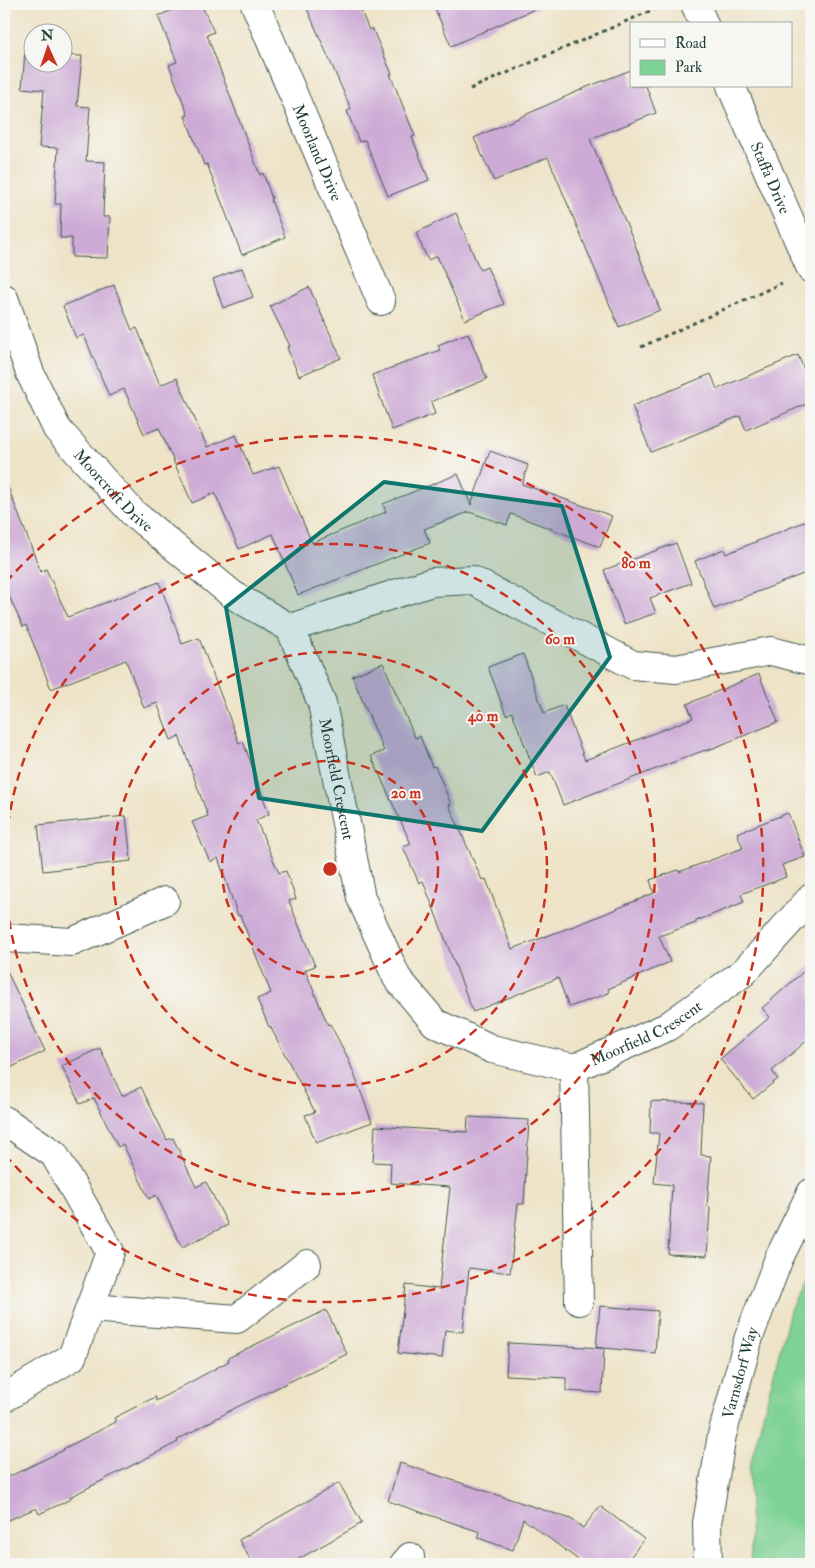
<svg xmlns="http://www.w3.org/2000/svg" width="815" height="1568" font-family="'IM FELL Double Pica',serif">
  <rect width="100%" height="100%" fill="#f6f6f2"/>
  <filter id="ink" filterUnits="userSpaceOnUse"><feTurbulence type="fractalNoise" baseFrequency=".02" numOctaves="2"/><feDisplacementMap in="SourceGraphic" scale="10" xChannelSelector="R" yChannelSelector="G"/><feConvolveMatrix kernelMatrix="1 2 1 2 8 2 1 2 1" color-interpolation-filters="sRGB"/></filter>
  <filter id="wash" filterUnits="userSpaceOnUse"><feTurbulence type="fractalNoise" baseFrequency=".0096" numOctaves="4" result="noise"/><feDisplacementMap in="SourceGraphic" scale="20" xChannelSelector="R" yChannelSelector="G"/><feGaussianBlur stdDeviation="1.12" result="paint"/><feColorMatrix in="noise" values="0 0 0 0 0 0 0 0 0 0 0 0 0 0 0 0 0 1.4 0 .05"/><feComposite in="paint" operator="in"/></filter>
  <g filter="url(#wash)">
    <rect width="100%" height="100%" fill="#eee3c7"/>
    <path fill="#7fd295" stroke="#4f8864" d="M811 1266V1564H751L749 1469 791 1307Z"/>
    <g id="blocks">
      <path fill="#cdabd6" d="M187 4H201L214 32 207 35 260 175 263 173 272 199 271 200 285 237 242 255 207 164 204 165 185 116 188 115 169 65 177 62 158 16Z
        M305 4H358L369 30 372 28 392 74H390L415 136 412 137 429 180 388 196 365 140 359 142 347 111 351 109Z
        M433 4H546L451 46Z
        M25 52 32 53V62H62V55L82 56 77 106 90 107 86 161 105 162 103 217H110L108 258 72 257V238H60L61 204H55L58 148 39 147 44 90 22 88Z
        M631 70V86H646L656 113 590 139 632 237 660 310 619 327 548 157 494 181 474 138 587 87Z
        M456 213 480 270 487 267 504 304 465 320 437 256 428 260 416 233Z
        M242 268 253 297 223 308 213 279Z
        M114 285 132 330 137 328 160 385 177 378 207 447 236 435 253 475 279 466 312 543 386 512 383 504 458 474 471 505 490 451 528 465 522 484 612 516 600 547 511 514 507 525 469 512 424 529 430 543 298 595 273 534 239 549 215 493 192 503 159 428 144 434 124 389 109 396 84 335 76 338 63 306Z
        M309 287 341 358 299 376 287 348 290 346 270 306Z
        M468 333 487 379 431 402 435 414 392 430 372 375 440 350 438 345Z
        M798 355 811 386V402L746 430 740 416 651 452 632 406 711 374 717 389Z
        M6 482 41 572 46 569 68 617 159 582 182 644 199 638 239 743 243 741 269 814 256 820 279 873 286 871 296 899 289 901 315 966 305 970 328 1025 330 1024 348 1058 372 1122 316 1143 305 1115 315 1112 270 1026 269 1027 257 999 271 993 240 915 238 916 218 858 210 862 192 822 208 816 179 736 171 740 157 703 144 708 126 660 51 689 26 625 23 627 4 585V483Z
        M811 519V571L714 609 695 561 724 549 726 554Z
        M676 543 691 583 650 598 656 613 624 624 604 570Z
        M523 654 544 713 564 705 585 760 693 718 687 704 759 674 778 722 706 751 705 750 563 805 550 772 537 777 512 712 506 715 488 667Z
        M383 663 415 738 420 736 432 767 435 766 451 804 449 805 482 880 486 879 512 949 590 920 654 893 650 880 678 870 679 872 743 848 737 833 788 813 805 857 782 865 786 877 741 894 744 902 696 921V923L659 936 670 962 608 989 609 993 569 1007 558 978 473 1012 423 881 419 883 403 847 411 844 371 756 384 751 352 676Z
        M126 816 131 861 43 871 38 825Z
        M4 965 45 1051 4 1071Z
        M811 965V1037L772 1071 778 1079 753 1099 720 1059 770 1017 762 1008Z
        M100 1048 122 1096 141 1087 167 1140 173 1138 196 1187 206 1182 228 1225 182 1247 156 1195 149 1199 123 1144 118 1147 94 1098 80 1104 62 1066Z
        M651 1101 703 1103 701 1155 711 1156 707 1206 710 1207 707 1256 668 1254 672 1185 654 1183 659 1133H650Z
        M468 1117 529 1120 524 1204H518L510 1273 469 1268 463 1332 445 1330 442 1358 398 1353 406 1285 439 1289 450 1187 390 1183 391 1163 373 1162 375 1126 467 1132Z
        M600 1306 658 1311 655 1353 604 1348 602 1393 566 1391V1378L506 1375 508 1343 603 1348H596Z
        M326 1310 347 1354 237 1407 177 1440 178 1442 70 1497 71 1499 39 1514 36 1508 4 1522V1479L64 1450 63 1449 116 1422 114 1418 155 1397 156 1401 229 1361 228 1358Z
        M400 1463 571 1519 583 1528 600 1506 644 1539 625 1564H584L523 1519 513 1550 478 1538 480 1532 388 1501Z
        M339 1483 362 1523 290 1564H253L239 1540Z"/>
    </g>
  </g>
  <g filter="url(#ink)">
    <use href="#blocks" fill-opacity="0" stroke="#3e564a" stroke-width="1"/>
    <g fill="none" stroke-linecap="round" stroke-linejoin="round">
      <g stroke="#3e564a" stroke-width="30">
        <g id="minor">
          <path id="s1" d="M255 4 381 301"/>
          <path d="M695 4 704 24"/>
          <path id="s2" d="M731 86 811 269"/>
          <path id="s3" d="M4 298 30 373 57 429 133 513 233 595 290 628"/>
          <path id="s4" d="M290 628 322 703 361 898 397 978 435 1023 492 1049 574 1068 667 1027 744 972 811 898"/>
          <path d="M290 628 432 582 472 580 633 665 676 669 771 651 811 661"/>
          <path d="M4 938 72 942 165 901"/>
          <path d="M574 1068 579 1301"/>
          <path d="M4 1120 54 1154 110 1252 72 1357 4 1398"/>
          <path d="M90 1308 237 1319 307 1264"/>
          <path d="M404 1564 410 1557"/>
          <path id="s5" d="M708 1564 707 1523 722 1435 749 1337 779 1258 811 1193"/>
        </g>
      </g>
      <path stroke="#3e564a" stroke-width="3" stroke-dasharray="4 4" stroke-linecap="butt" d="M470 89 664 5
        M641 347 782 283"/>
      <use href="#minor" stroke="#fff" stroke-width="28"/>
    </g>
  </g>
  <path fill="#0f766e" fill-opacity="0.2" stroke="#0f766e" stroke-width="4" stroke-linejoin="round" d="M384 482 562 506 610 657 482 831 259 798 226 607Z"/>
  <g fill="none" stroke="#c8321e" stroke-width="2.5" stroke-dasharray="9 6">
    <circle cx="330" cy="869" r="108"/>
    <circle cx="330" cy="869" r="217"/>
    <circle cx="330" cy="869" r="325"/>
    <path d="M6 582A433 433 0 1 1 6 1156"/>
  </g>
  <g text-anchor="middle" stroke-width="4" stroke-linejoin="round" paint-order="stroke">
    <g font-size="16" fill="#1f3d34" stroke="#f6f6f2">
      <text dy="6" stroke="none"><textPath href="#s1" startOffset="161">Moorland Drive</textPath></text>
      <text dy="6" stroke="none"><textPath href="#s2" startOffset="100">Staffa Drive</textPath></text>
      <text dy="6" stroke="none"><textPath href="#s3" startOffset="225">Moorcroft Drive</textPath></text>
      <text dy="6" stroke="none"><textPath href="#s4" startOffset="159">Moorfield Crescent</textPath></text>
      <text dy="6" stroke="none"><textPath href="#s4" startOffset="654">Moorfield Crescent</textPath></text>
      <text dy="6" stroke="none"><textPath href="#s5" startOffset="195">Varnsdorf Way</textPath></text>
    </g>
  </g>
  <circle cx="330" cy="869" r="8" fill="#c8321e" stroke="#f6f6f2" stroke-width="2.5"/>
  <g font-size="15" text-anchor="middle" font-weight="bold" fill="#c8321e" stroke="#f6f6f2" stroke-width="4" stroke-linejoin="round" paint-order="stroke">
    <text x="636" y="568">80 m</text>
    <text x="560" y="644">60 m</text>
    <text x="483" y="721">40 m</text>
    <text x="406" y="798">20 m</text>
  </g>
  <rect width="815" height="1568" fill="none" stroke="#f6f6f2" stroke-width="20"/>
  <rect x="630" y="22" width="162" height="65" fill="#f6f6f2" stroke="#a0aca6"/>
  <rect x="640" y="39" width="25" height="8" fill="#ffffff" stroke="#a0aca6"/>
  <text x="675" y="48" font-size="15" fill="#1f3d34">Road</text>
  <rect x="640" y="60" width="25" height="15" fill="#7fd295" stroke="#a0aca6"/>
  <text x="675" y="72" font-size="15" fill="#1f3d34">Park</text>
  <g transform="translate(48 48) rotate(357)"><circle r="24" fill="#f6f6f2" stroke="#a0aca6"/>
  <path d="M0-4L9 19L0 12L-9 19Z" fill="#c8321e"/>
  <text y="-8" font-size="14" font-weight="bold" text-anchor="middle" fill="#1f3d34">N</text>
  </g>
</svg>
